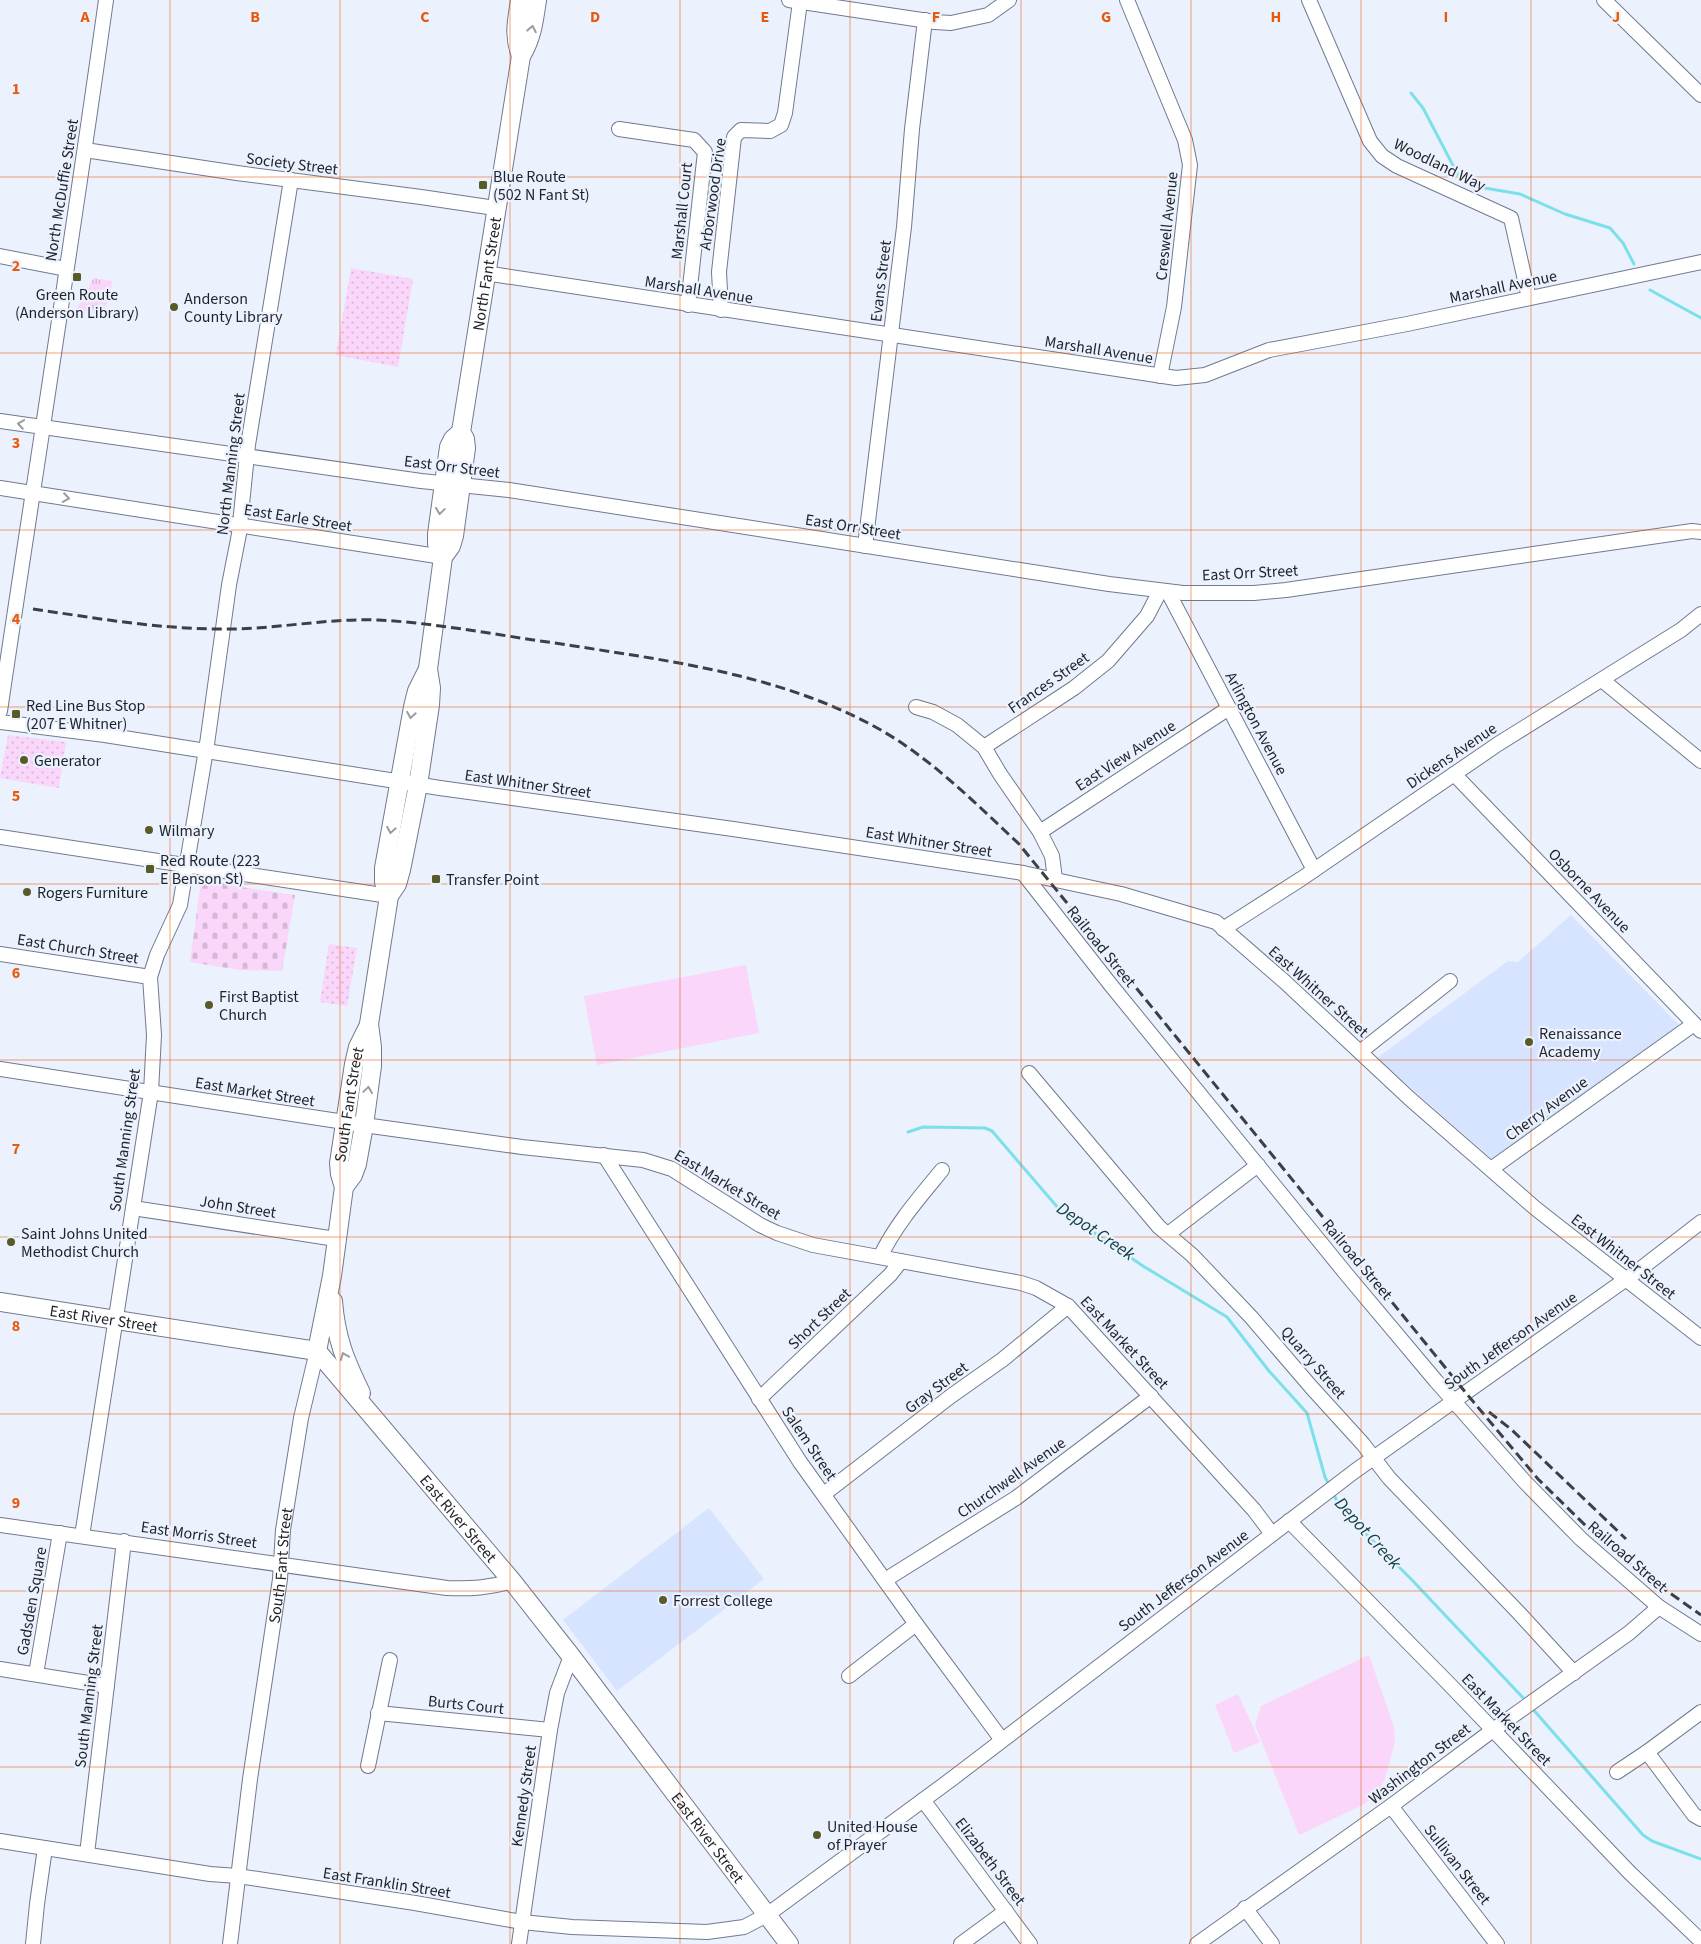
<svg xmlns="http://www.w3.org/2000/svg" width="1701" height="1944" font-family="'Source Sans 3',sans-serif">
  <defs>
    <pattern id="grass-tufts" width="24" height="20" patternUnits="userSpaceOnUse" patternTransform="scale(1.25)"><rect width="24" height="20" fill="#f9d6fa"/><path d="M3 7l-1-3M5 7V3M7 7l1-3M15 17l-1-3M17 17v-4M19 17l1-3" fill="none" stroke="#d5b7d6"/></pattern>
    <pattern id="cemetery-stones" width="16" height="16" patternUnits="userSpaceOnUse" patternTransform="scale(1.25)"><rect width="16" height="16" fill="#f9d6fa"/><path d="M2 7V4a2 2 0 0 1 4 0v3zM10 15v-3a2 2 0 0 1 4 0v3z" fill="#d5b7d6"/></pattern>
    <pattern id="park-dots" width="8" height="8" patternUnits="userSpaceOnUse" patternTransform="scale(1.25)"><rect width="8" height="8" fill="#f9d6fa"/><path d="M2 2h.1M6 6h.1" fill="none" stroke="#d5b7d6" stroke-width="1.8" stroke-linecap="round"/></pattern>
  </defs>
  <rect width="100%" height="100%" fill="#ebf1fd"/>
  <path fill="#d7e4ff" d="M1571 915 1681 1027 1494 1161 1377 1058 1508 961 1518 962Z
    M709 1508 764 1579 617 1691 563 1620Z"/>
  <path fill="url(#grass-tufts)" d="M93 278 112 281C109 312 101 314 73 313L86 295Z"/>
  <path fill="url(#cemetery-stones)" d="M201 881 295 895 282 971 240 970 190 962Z"/>
  <path fill="url(#park-dots)" d="M351 268 413 279 398 367 336 355Z
    M8 735 66 742 59 788 0 778Z
    M329 944 357 948 347 1006 320 1002Z"/>
  <path fill="#f9d6fa" d="M746 965 759 1033 597 1065 584 996Z
    M1369 1655 1394 1727 1395 1741 1385 1779 1376 1794 1365 1804 1299 1835 1255 1725 1261 1706Z
    M1238 1694 1260 1742 1234 1753 1215 1705Z"/>
  <g fill="none" stroke-linecap="round" stroke-linejoin="round">
    <path stroke="#7ce0ea" stroke-width="3" d="M1411 93 1423 108 1458 175
      M1473 186 1520 194 1565 214 1610 228 1623 243 1634 264
      M1650 290 1701 318
      M908 1132 923 1127 985 1128 992 1131 1059 1209 1143 1266 1227 1317 1269 1371 1307 1413 1325 1477 1329 1485
      M1333 1493 1340 1507 1362 1530 1412 1580 1526 1701
      M1531 1707 1643 1835 1652 1841 1701 1859"/>
    <g stroke="#717a8c" stroke-width="16">
      <g id="minor">
        <path d="M789 0 935 22 951 23 988 15 1009 0"/>
        <path d="M1127 0 1185 140 1190 165 1174 307 1160 376"/>
        <path d="M1309 0 1370 141 1382 156 1397 166 1511 218 1529 298"/>
        <path d="M1604 0 1701 95"/>
        <path d="M619 129 694 140 705 152 688 305"/>
        <path d="M85 150 237 173 421 197 495 208"/>
        <path d="M0 256 66 269"/>
        <path d="M485 273 1176 378 1205 375 1269 350 1407 324 1701 262"/>
        <path d="M721 310 719 272 734 137 741 130 770 131 781 125 785 113 800 2"/>
        <path d="M0 421 421 481 509 490 1109 584 1183 593H1254L1286 590 1692 531 1701 532"/>
        <path d="M0 488 443 557"/>
        <path d="M865 546 904 227 912 129 925 20"/>
        <path d="M1168 592 1314 870"/>
        <path d="M1602 680 1701 761"/>
        <path d="M916 707 933 712 957 725 984 747 1000 774 1040 832 1052 856 1055 879"/>
        <path d="M0 711C35 474 73 237 106 0"/>
        <path d="M0 722 105 735 440 788 733 829 1023 873 1121 894 1216 922 1285 982 1409 1098 1535 1208 1701 1338"/>
        <path d="M984 747 1074 688 1108 661 1147 616 1160 591"/>
        <path d="M1454 774 1701 1031"/>
        <path d="M1040 832 1229 708"/>
        <path d="M0 837 389 896"/>
        <path d="M1023 873 1110 984 1347 1275 1436 1381 1525 1482 1581 1539 1659 1607 1701 1634"/>
        <path d="M1223 929 1301 879 1498 744 1681 630 1701 614"/>
        <path d="M0 954 150 977"/>
        <path d="M1360 1052 1450 981"/>
        <path d="M0 1069 364 1125 522 1147 643 1160 672 1169 760 1225 777 1233 813 1245 1021 1283 1036 1288 1068 1306 1254 1510 1272 1534"/>
        <path d="M1029 1073 1159 1227 1192 1255 1251 1317 1312 1388 1363 1444 1389 1478 1519 1613 1574 1673"/>
        <path d="M604 1155 800 1462 916 1624 1002 1740"/>
        <path d="M1491 1169 1694 1024"/>
        <path d="M133 1208 336 1239"/>
        <path d="M1168 1234 1258 1165"/>
        <path d="M880 1257C896 1224 919 1198 942 1170"/>
        <path d="M759 1399 890 1275 901 1261"/>
        <path d="M824 1494 951 1396 1002 1360 1068 1306"/>
        <path d="M1289 1521 1452 1687 1629 1872 1701 1941"/>
        <path d="M0 1525 447 1588C471 1589 489 1588 512 1581"/>
        <path d="M82 1536 151 1092 154 1035 150 977 157 955 180 905 183 887 207 744 229 585 239 534 248 445 291 180"/>
        <path d="M885 1580 1016 1498 1151 1396"/>
        <path d="M0 1669 107 1686"/>
        <path d="M36 1674 60 1533"/>
        <path d="M849 1676 916 1624"/>
        <path d="M378 1713 550 1730"/>
        <path d="M1647 1752 1694 1815 1701 1819"/>
        <path d="M368 1766 390 1660"/>
        <path d="M1617 1772 1647 1752 1701 1712"/>
        <path d="M923 1800 1030 1944"/>
        <path d="M1391 1806 1497 1944"/>
        <path d="M0 1841 210 1874 238 1876 415 1903 522 1922 572 1927 707 1932 744 1927 767 1915 953 1778 1355 1471 1639 1270 1701 1222"/>
        <path d="M87 1854 124 1541"/>
        <path d="M1245 1908 1272 1944"/>
        <path d="M33 1944 37 1904 45 1848"/>
        <path id="s1" d="M230 1944 250 1779 280 1579 283 1530 301 1418 317 1351"/>
        <path d="M519 1944 550 1730 557 1693 571 1656"/>
        <path d="M961 1944 1006 1911"/>
        <path d="M1197 1944 1391 1806 1493 1730 1629 1633 1659 1607"/>
      </g>
    </g>
    <g stroke="#717a8c" stroke-width="20">
      <g id="major">
        <path d="M520 0C517 21 513 35 521 56"/>
        <path d="M443 557 437 544V534L449 447 453 439 461 432"/>
        <path d="M389 896 384 882V868L413 707 417 691 428 669"/>
        <path id="s2" d="M344 1187 340 1174 339 1163 354 1064 358 1047 369 1025"/>
        <path d="M333 1301C336 1339 345 1360 361 1393"/>
        <path id="s3" d="M0 1302 317 1351 512 1581 571 1656 789 1944"/>
        <path id="s4" d="M317 1351 332 1276 344 1187 353 1175 357 1164 364 1125 372 1066V1047L369 1024 389 896 397 884 401 870 418 785 430 705 431 688 428 669 443 557 451 546 454 536 466 448 465 439 461 432 521 56C532 38 534 21 537 0"/>
      </g>
    </g>
    <use href="#minor" stroke="#fff" stroke-width="14"/>
    <use href="#major" stroke="#fff" stroke-width="18"/>
    <path stroke="#3c3f48" stroke-width="3" stroke-dasharray="10 5" stroke-linecap="butt" d="M33 609C95 618 158 629 221 629 273 630 325 618 378 620 437 623 496 635 555 643 662 660 770 672 868 723 926 753 972 800 1019 844L1466 1393 1538 1479 1586 1526 1650 1579 1701 1615
      M1489 1412 1512 1430 1626 1539"/>
  </g>
  <defs><path id="oneway-chevron" d="M-2-3.5L2.5 0L-2 3.5" fill="none" stroke-width="1.6" stroke-linecap="round" stroke-linejoin="round" transform="scale(1.25)"/></defs>
  <g stroke="#9a9c9f">
    <use href="#oneway-chevron" transform="translate(532 29) rotate(-79)"/>
    <use href="#oneway-chevron" transform="translate(21 424) rotate(-171)"/>
    <use href="#oneway-chevron" transform="translate(66 498) rotate(8)"/>
    <use href="#oneway-chevron" transform="translate(440 511) rotate(98)"/>
    <use href="#oneway-chevron" transform="translate(411 715) rotate(100)"/>
    <use href="#oneway-chevron" transform="translate(391 830) rotate(100)"/>
    <use href="#oneway-chevron" transform="translate(368 1090) rotate(-82)"/>
    <use href="#oneway-chevron" transform="translate(344 1356) rotate(-112)"/>
  </g>
  <path fill="none" stroke="#e8590c" stroke-width="1" stroke-opacity="0.55" d="M170 0V1944M340 0V1944M510 0V1944M680 0V1944M850 0V1944M1021 0V1944M1191 0V1944M1361 0V1944M1531 0V1944M0 177H1701M0 353H1701M0 530H1701M0 707H1701M0 884H1701M0 1060H1701M0 1237H1701M0 1414H1701M0 1591H1701M0 1767H1701"/>
  <g fill="#585b28" stroke="#ebf1fd" stroke-width="2">
    <rect x="478" y="180" width="10" height="10" rx="2.5"/>
    <rect x="72" y="272" width="10" height="10" rx="2.5"/>
    <circle cx="174" cy="307" r="5"/>
    <rect x="11" y="709" width="10" height="10" rx="2.5"/>
    <circle cx="24" cy="760" r="5"/>
    <circle cx="149" cy="830" r="5"/>
    <rect x="145" y="864" width="10" height="10" rx="2.5"/>
    <rect x="431" y="874" width="10" height="10" rx="2.5"/>
    <circle cx="27" cy="892" r="5"/>
    <circle cx="209" cy="1005" r="5"/>
    <circle cx="1529" cy="1042" r="5"/>
    <circle cx="11" cy="1242" r="5"/>
    <circle cx="663" cy="1600" r="5"/>
    <circle cx="817" cy="1835" r="5"/>
  </g>
  <g text-anchor="middle" stroke-width="4.5" stroke-linejoin="round" paint-order="stroke">
    <g font-size="16" fill="#1f222a" stroke="#ebf1fd">
      <text transform="translate(292 163) rotate(7)" y="6">Society Street</text>
      <text transform="translate(1440 164) rotate(26)" y="6">Woodland Way</text>
      <text transform="translate(61 190) rotate(-81)" y="6">North McDuffie Street</text>
      <text transform="translate(712 194) rotate(-82)" y="6">Arborwood Drive</text>
      <text transform="translate(681 211) rotate(-84)" y="6">Marshall Court</text>
      <text transform="translate(1166 226) rotate(-84)" y="6">Creswell Avenue</text>
      <text dy="6" stroke="none"><textPath href="#s4" startOffset="1100">North Fant Street</textPath></text>
      <text transform="translate(880 281) rotate(-83)" y="6">Evans Street</text>
      <text transform="translate(1503 286) rotate(-12)" y="6">Marshall Avenue</text>
      <text transform="translate(699 289) rotate(9)" y="6">Marshall Avenue</text>
      <text transform="translate(1099 349) rotate(9)" y="6">Marshall Avenue</text>
      <text transform="translate(230 464) rotate(-83)" y="6">North Manning Street</text>
      <text transform="translate(452 466) rotate(7)" y="6">East Orr Street</text>
      <text transform="translate(298 517) rotate(9)" y="6">East Earle Street</text>
      <text transform="translate(853 526) rotate(9)" y="6">East Orr Street</text>
      <text transform="translate(1250 572) rotate(-3)" y="6">East Orr Street</text>
      <text transform="translate(1048 682) rotate(-35)" y="6">Frances Street</text>
      <text transform="translate(1257 723) rotate(62)" y="6">Arlington Avenue</text>
      <text transform="translate(1125 755) rotate(-33)" y="6">East View Avenue</text>
      <text transform="translate(1451 755) rotate(-34)" y="6">Dickens Avenue</text>
      <text transform="translate(528 783) rotate(8)" y="6">East Whitner Street</text>
      <text transform="translate(929 841) rotate(9)" y="6">East Whitner Street</text>
      <text transform="translate(1590 890) rotate(46)" y="6">Osborne Avenue</text>
      <text transform="translate(1102 946) rotate(51)" y="6">Railroad Street</text>
      <text transform="translate(78 948) rotate(9)" y="6">East Church Street</text>
      <text transform="translate(1319 991) rotate(42)" y="6">East Whitner Street</text>
      <text transform="translate(255 1091) rotate(9)" y="6">East Market Street</text>
      <text dy="6" stroke="none"><textPath href="#s2" startOffset="84">South Fant Street</textPath></text>
      <text transform="translate(1546 1108) rotate(-36)" y="6">Cherry Avenue</text>
      <text transform="translate(124 1140) rotate(-82)" y="6">South Manning Street</text>
      <text transform="translate(728 1184) rotate(31)" y="6">East Market Street</text>
      <text transform="translate(238 1206) rotate(9)" y="6">John Street</text>
      <text transform="translate(1624 1256) rotate(38)" y="6">East Whitner Street</text>
      <text transform="translate(1358 1259) rotate(50)" y="6">Railroad Street</text>
      <text dy="6" stroke="none"><textPath href="#s3" startOffset="105">East River Street</textPath></text>
      <text transform="translate(819 1318) rotate(-44)" y="6">Short Street</text>
      <text transform="translate(1510 1340) rotate(-35)" y="6">South Jefferson Avenue</text>
      <text transform="translate(1125 1342) rotate(47)" y="6">East Market Street</text>
      <text transform="translate(1314 1362) rotate(49)" y="6">Quarry Street</text>
      <text transform="translate(936 1387) rotate(-37)" y="6">Gray Street</text>
      <text transform="translate(810 1443) rotate(56)" y="6">Salem Street</text>
      <text transform="translate(1011 1477) rotate(-35)" y="6">Churchwell Avenue</text>
      <text dy="6" stroke="none"><textPath href="#s3" startOffset="540">East River Street</textPath></text>
      <text transform="translate(199 1534) rotate(8)" y="6">East Morris Street</text>
      <text transform="translate(1628 1556) rotate(41)" y="6">Railroad Street</text>
      <text dy="6" stroke="none"><textPath href="#s1" startOffset="382">South Fant Street</textPath></text>
      <text transform="translate(1183 1580) rotate(-37)" y="6">South Jefferson Avenue</text>
      <text transform="translate(31 1601) rotate(-80)" y="6">Gadsden Square</text>
      <text transform="translate(88 1696) rotate(-83)" y="6">South Manning Street</text>
      <text transform="translate(466 1704) rotate(6)" y="6">Burts Court</text>
      <text transform="translate(1507 1719) rotate(46)" y="6">East Market Street</text>
      <text transform="translate(1419 1763) rotate(-37)" y="6">Washington Street</text>
      <text transform="translate(523 1796) rotate(-82)" y="6">Kennedy Street</text>
      <text dy="6" stroke="none"><textPath href="#s3" startOffset="945">East River Street</textPath></text>
      <text transform="translate(991 1861) rotate(53)" y="6">Elizabeth Street</text>
      <text transform="translate(1458 1864) rotate(52)" y="6">Sullivan Street</text>
      <text transform="translate(387 1882) rotate(9)" y="6">East Franklin Street</text>
    </g>
    <g font-size="16" fill="#1f222a" stroke="#ebf1fd" text-anchor="start">
      <text x="493" y="182">Blue Route<tspan x="493" dy="18">(502 N Fant St)</tspan></text>
      <text x="77" y="300" text-anchor="middle">Green Route<tspan x="77" dy="18">(Anderson Library)</tspan></text>
      <text x="184" y="304">Anderson<tspan x="184" dy="18">County Library</tspan></text>
      <text x="26" y="711">Red Line Bus Stop<tspan x="26" dy="18">(207 E Whitner)</tspan></text>
      <text x="34" y="766">Generator</text>
      <text x="159" y="836">Wilmary</text>
      <text x="160" y="866">Red Route (223<tspan x="160" dy="18">E Benson St)</tspan></text>
      <text x="446" y="885">Transfer Point</text>
      <text x="37" y="898">Rogers Furniture</text>
      <text x="219" y="1002">First Baptist<tspan x="219" dy="18">Church</tspan></text>
      <text x="1539" y="1039">Renaissance<tspan x="1539" dy="18">Academy</tspan></text>
      <text x="21" y="1239">Saint Johns United<tspan x="21" dy="18">Methodist Church</tspan></text>
      <text x="673" y="1606">Forrest College</text>
      <text x="827" y="1832">United House<tspan x="827" dy="18">of Prayer</tspan></text>
    </g>
    <g font-size="18" font-style="italic" fill="#114145" stroke="#ebf1fd">
      <text transform="translate(1096 1231) rotate(34)" y="6">Depot Creek</text>
      <text transform="translate(1368 1533) rotate(48)" y="6">Depot Creek</text>
    </g>
  </g>
  <g font-size="16" text-anchor="middle" font-weight="bold" fill="#e8590c" stroke="#ebf1fd" stroke-width="4.5" stroke-linejoin="round" paint-order="stroke">
    <text x="85" y="22">A</text>
    <text x="255" y="22">B</text>
    <text x="425" y="22">C</text>
    <text x="595" y="22">D</text>
    <text x="765" y="22">E</text>
    <text x="936" y="22">F</text>
    <text x="1106" y="22">G</text>
    <text x="1276" y="22">H</text>
    <text x="1446" y="22">I</text>
    <text x="1616" y="22">J</text>
    <text x="16" y="94">1</text>
    <text x="16" y="271">2</text>
    <text x="16" y="448">3</text>
    <text x="16" y="624">4</text>
    <text x="16" y="801">5</text>
    <text x="16" y="978">6</text>
    <text x="16" y="1154">7</text>
    <text x="16" y="1331">8</text>
    <text x="16" y="1508">9</text>
  </g>
</svg>
